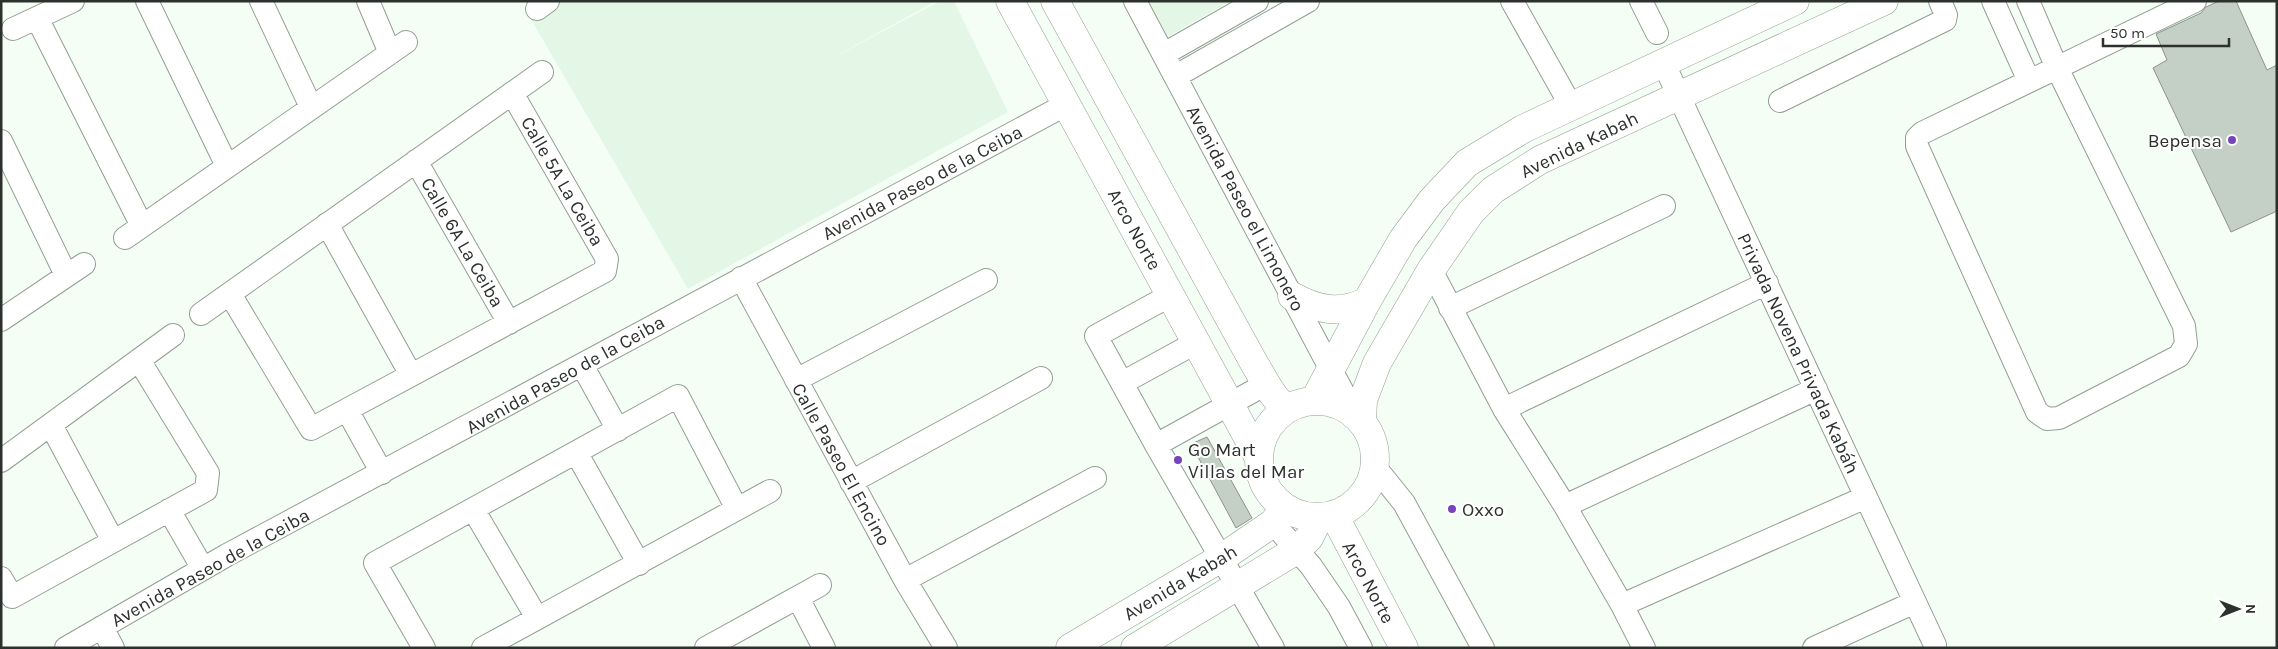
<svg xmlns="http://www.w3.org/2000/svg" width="2278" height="649" font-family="Karla,sans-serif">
  <rect width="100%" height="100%" fill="#f4fef5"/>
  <path fill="#e4f7e7" d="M536 1H936L827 61 940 1H954L1008 112 688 289 525 9Z
    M1147 1H1231L1167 37Z"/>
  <path fill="#c4d0c5" stroke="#89958b" d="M2219 1H2236L2267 70 2277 65V211L2231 232 2153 68 2167 60 2156 34 2201 13 2206 7Z
    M1207 437 1252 518 1236 528 1191 444Z"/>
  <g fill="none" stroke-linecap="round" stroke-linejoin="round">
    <g stroke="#929e94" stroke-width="24">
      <path id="minor" d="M147 1 227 166
        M261 1 311 107
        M368 1 390 53
        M1135 1 1355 415
        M1512 1 1571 106
        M1641 1 1657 33
        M1993 1 2029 81
        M2028 1 2057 68 2184 326 2186 344 2179 356 2059 418 2047 419 2037 412 1917 146V138L1922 133C2013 89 2104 45 2195 1
        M537 9 548 1
        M37 18 142 226
        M13 29 73 1
        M1164 54 1257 1
        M1663 62 1935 645
        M1176 76 1308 1
        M1780 101 1945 20 1946 15 1940 1
        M1 141 66 275
        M416 161 509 323
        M327 224 411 375
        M125 238 406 42
        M1431 270 1504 409 1565 506 1622 605 1644 648
        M741 278 905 580 946 648
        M230 294 311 429 605 271 607 259 512 93
        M1171 295 1096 336 1156 445 1273 648
        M1450 308 1664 206
        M201 314 542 72
        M1 320 84 264
        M582 365 618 430
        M796 380 986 280
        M1122 383 1197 342
        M1504 409 1767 283
        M347 410 382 473
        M51 425 113 541
        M1156 445 1266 384
        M577 454 639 564
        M1 461 173 335
        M1375 467 1404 503 1483 648
        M851 482 1041 378
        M1565 506 1816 389
        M473 509 537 618
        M169 510 203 569
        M1273 523 1311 566 1339 607 1361 648
        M1 578 12 597 206 490 208 473 139 360
        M905 580 1095 478
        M798 598 824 648
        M1622 605 1866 497
        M102 627 113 648
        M66 648 227 555 1067 104
        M424 648 375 563 678 396 737 509
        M483 648 770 491
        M706 648 820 585
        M1814 648 1915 602"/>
    </g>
    <g stroke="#929e94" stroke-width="29">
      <path id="major" d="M1010 1 1259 458
        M1055 1 1254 363C1264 379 1272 398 1287 409
        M1292 296C1318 310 1340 315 1367 301
        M1259 459a58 58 0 1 1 116 0a58 58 0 1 1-116 0Z
        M1314 401 1367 301 1403 239 1432 200 1467 163 1523 129 1795 1
        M1362 422 1363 400 1377 363 1431 270 1471 212 1493 190 1540 160 1884 1
        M1334 515 1404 648
        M1070 648 1226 555 1273 523 1285 508
        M1135 648 1295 551 1309 538 1319 518"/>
    </g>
    <use href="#minor" stroke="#fff" stroke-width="22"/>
    <use href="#major" stroke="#fff" stroke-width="28"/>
  </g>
  <g fill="#7644bc" stroke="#fff" stroke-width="2">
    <circle cx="2232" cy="140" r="5"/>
    <circle cx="1178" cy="460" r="5"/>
    <circle cx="1452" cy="509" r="5"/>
  </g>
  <g text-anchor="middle" stroke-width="4" stroke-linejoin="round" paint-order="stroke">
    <g font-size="19" fill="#2c312d" stroke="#fff" text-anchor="start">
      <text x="2222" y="147" text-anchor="end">Bepensa</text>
      <text x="1188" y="456">Go Mart<tspan x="1188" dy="22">Villas del Mar</tspan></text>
      <text x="1462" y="516">Oxxo</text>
    </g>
    <g font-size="19" fill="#2c312d" stroke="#fff">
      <text transform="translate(1579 144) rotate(-26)" y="7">Avenida Kabah</text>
      <text transform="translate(563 181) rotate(60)" y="7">Calle 5A La Ceiba</text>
      <text transform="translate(922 182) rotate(-28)" y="7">Avenida Paseo de la Ceiba</text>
      <text transform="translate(1246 208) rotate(62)" y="7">Avenida Paseo el Limonero</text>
      <text transform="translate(1135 229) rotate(61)" y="7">Arco Norte</text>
      <text transform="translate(463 242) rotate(60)" y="7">Calle 6A La Ceiba</text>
      <text transform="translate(1799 353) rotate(65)" y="7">Privada Novena Privada Kabáh</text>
      <text transform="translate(565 374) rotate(-29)" y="7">Avenida Paseo de la Ceiba</text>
      <text transform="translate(842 464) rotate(61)" y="7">Calle Paseo El Encino</text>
      <text transform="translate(210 567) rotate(-29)" y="7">Avenida Paseo de la Ceiba</text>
      <text transform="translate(1180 582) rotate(-31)" y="7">Avenida Kabah</text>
      <text transform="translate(1369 582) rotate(62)" y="7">Arco Norte</text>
    </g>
  </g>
  <rect width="2278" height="649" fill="none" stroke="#2c312d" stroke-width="5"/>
  <g transform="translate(2238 609) rotate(90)" stroke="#ffffff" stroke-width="4" paint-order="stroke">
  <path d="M0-4L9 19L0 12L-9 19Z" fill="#2c312d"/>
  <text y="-8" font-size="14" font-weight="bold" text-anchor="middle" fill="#2c312d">N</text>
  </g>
  <path d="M2103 38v8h126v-8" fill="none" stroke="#2c312d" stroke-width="2.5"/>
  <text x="2110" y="38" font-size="15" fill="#2c312d" stroke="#ffffff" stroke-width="4" paint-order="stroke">50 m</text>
</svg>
